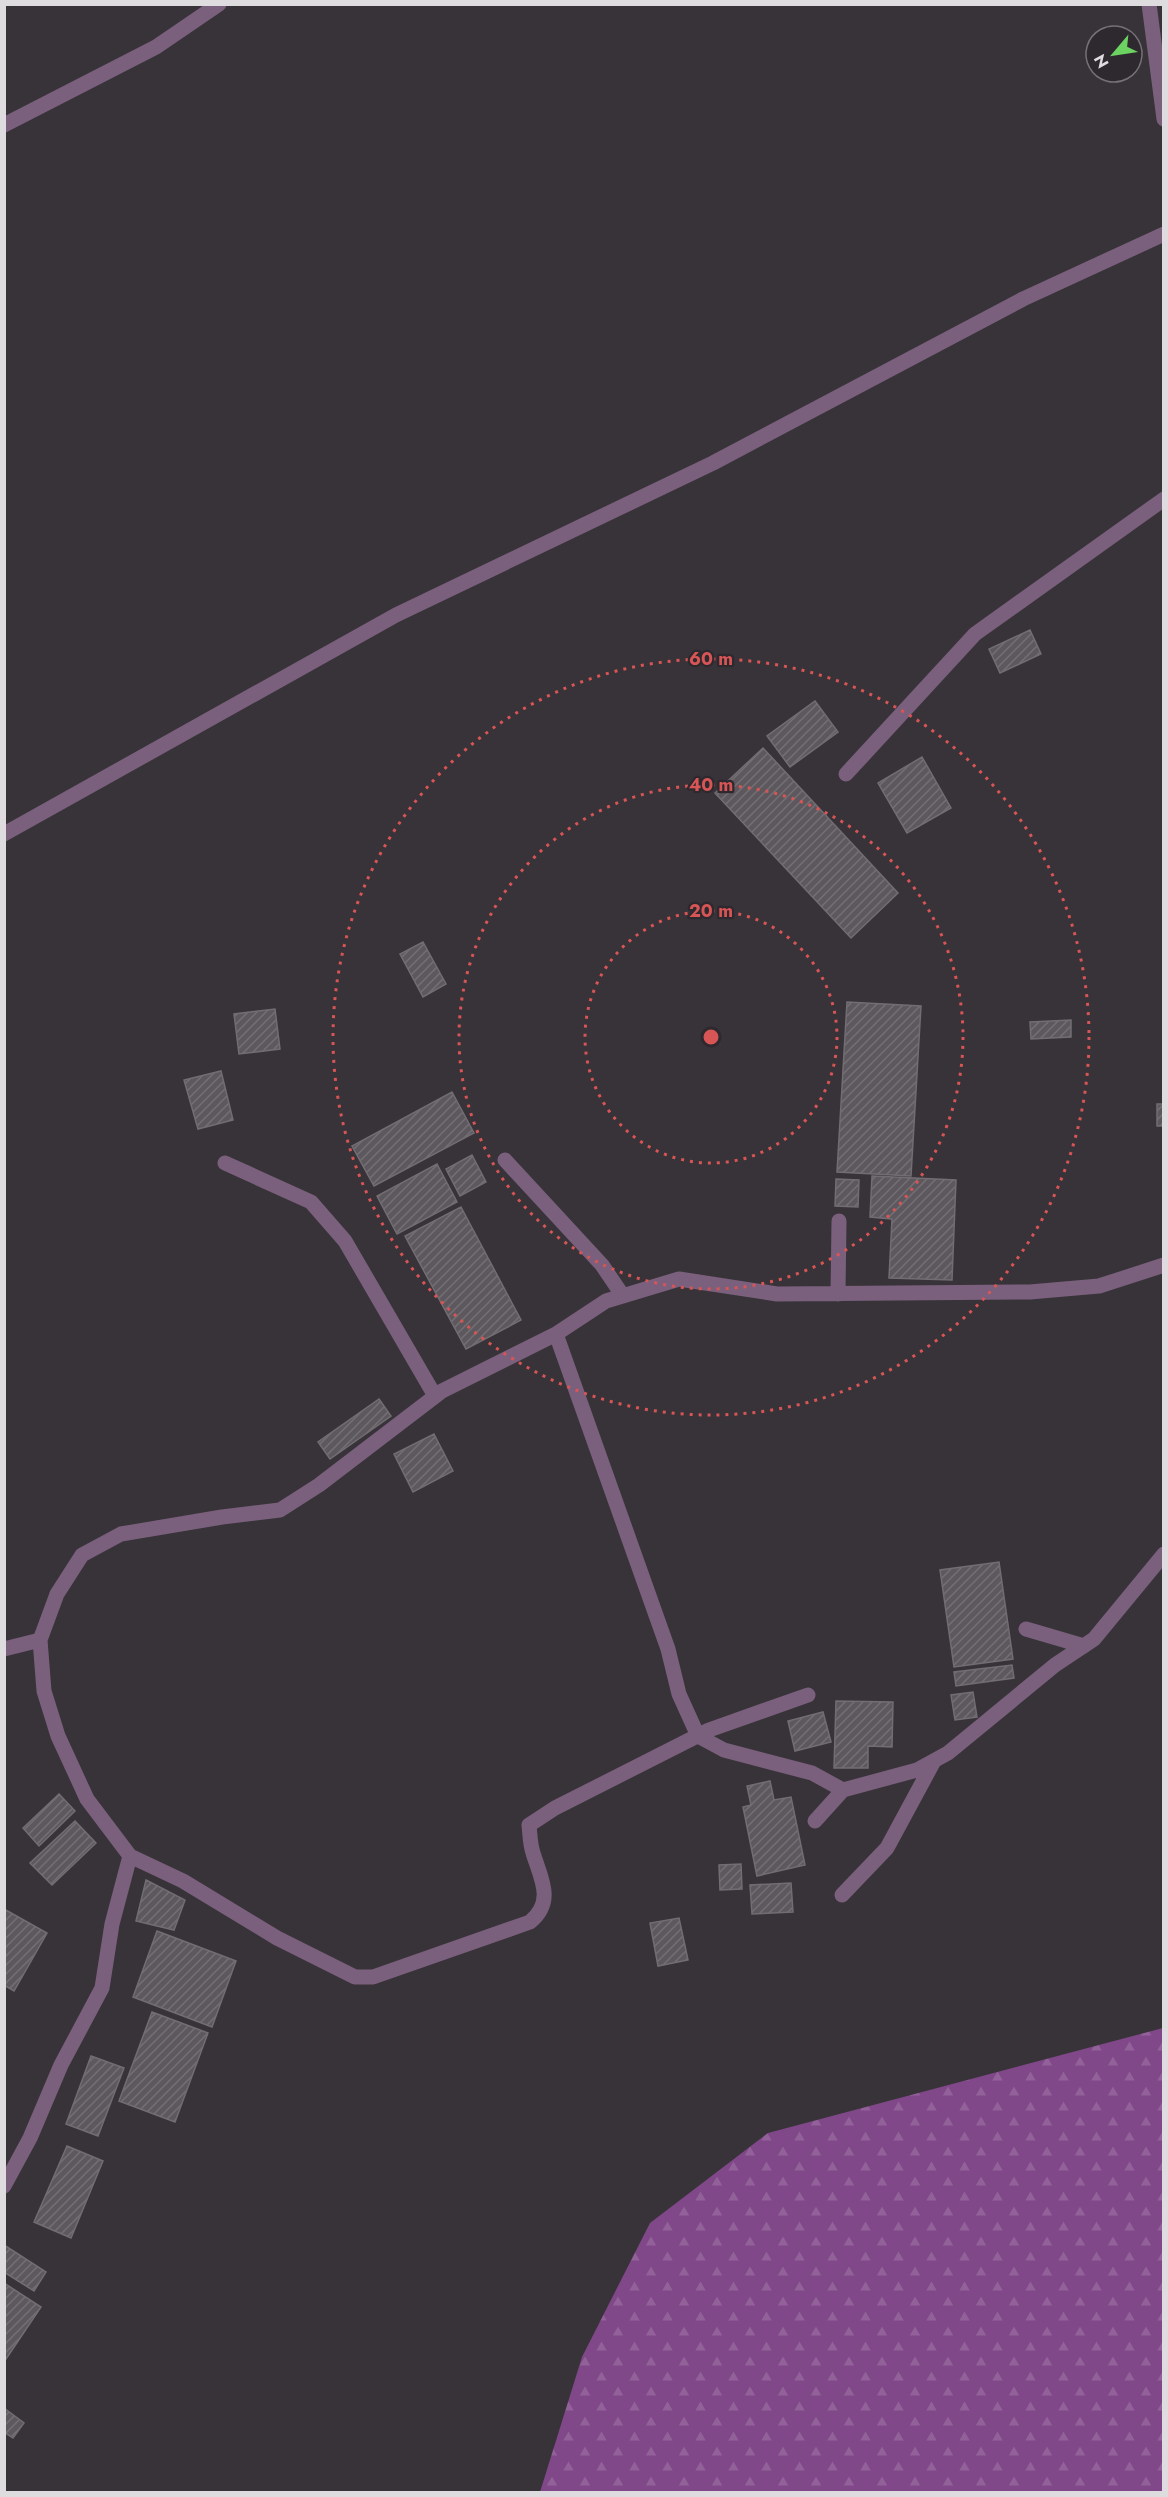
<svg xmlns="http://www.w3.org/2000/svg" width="1168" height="2497" font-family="Jost,sans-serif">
  <defs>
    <pattern id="forest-firs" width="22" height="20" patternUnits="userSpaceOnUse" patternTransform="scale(1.5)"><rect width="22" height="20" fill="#804789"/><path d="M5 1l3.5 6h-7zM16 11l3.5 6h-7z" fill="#926199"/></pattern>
    <pattern id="building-hatch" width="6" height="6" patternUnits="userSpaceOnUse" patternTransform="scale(1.5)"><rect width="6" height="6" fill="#5d585e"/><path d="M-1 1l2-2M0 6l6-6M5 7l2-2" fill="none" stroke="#746f75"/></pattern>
  </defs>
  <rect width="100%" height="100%" fill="#383339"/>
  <path fill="url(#forest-firs)" d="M1163 2028V2492H540L582 2357 650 2223 768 2133Z"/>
  <path fill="url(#building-hatch)" stroke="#726d73" stroke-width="1.5" d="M1030 630 1041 654 1000 673 989 649Z
    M815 701 838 732 790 767 767 736Z
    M763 748 898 893 851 938 715 793Z
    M922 757 951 808 907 833 878 783Z
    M423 942 446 984 423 997 400 954Z
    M847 1002 921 1006 911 1176 837 1172Z
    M275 1009 280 1049 239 1054 234 1014Z
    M1071 1020V1037L1031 1039 1030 1022Z
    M221 1071 233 1120 198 1129 184 1080Z
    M452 1092 474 1133 374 1186 352 1146Z
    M1157 1104H1164V1126H1157Z
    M472 1155 486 1182 460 1196 446 1169Z
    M437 1164 457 1202 397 1234 377 1196Z
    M872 1176 956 1180 952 1280 889 1278 892 1219 870 1217Z
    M836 1179 859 1180 858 1207 835 1206Z
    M461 1207 521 1320 466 1349 405 1236Z
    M379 1399 391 1416 330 1459 318 1442Z
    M434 1434 453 1471 413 1492 394 1454Z
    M999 1562 1013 1659 954 1667 940 1570Z
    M1012 1665 1014 1678 956 1686 954 1672Z
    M973 1692 977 1717 955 1720 951 1695Z
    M836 1701 893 1702 892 1747 868 1746V1768H834Z
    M823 1712 831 1742 795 1751 788 1721Z
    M770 1781 774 1800 791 1797 805 1865 757 1876 743 1807 751 1805 747 1786Z
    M59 1794 75 1811 39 1846 23 1828Z
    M75 1821 96 1843 52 1885 30 1863Z
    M741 1864 742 1889 720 1890 719 1865Z
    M146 1880 185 1900 174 1930 136 1921Z
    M791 1883 793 1912 752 1914 750 1885Z
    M4 1909 47 1933 14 1991 4 1985Z
    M679 1918 688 1960 658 1966 650 1923Z
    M157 1931 236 1961 212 2027 133 1997Z
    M152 2012 208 2033 175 2122 119 2101Z
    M91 2056 124 2068 98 2136 66 2124Z
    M67 2146 103 2161 71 2238 34 2222Z
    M4 2245 46 2272 34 2291 4 2272Z
    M4 2283 41 2307 4 2362Z
    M4 2408 24 2423 13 2438 4 2432Z"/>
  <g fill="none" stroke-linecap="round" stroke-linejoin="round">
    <path stroke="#7a607d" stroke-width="15" d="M1149 4 1164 119
      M4 125 156 47 219 4
      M846 774 975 634 1164 499
      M4 834 396 615 713 463 1023 299 1164 234
      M505 1160 602 1265 623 1296
      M225 1163 311 1202 345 1241 435 1396
      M838 1294 839 1221
      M556 1334 668 1649 679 1694 698 1736 724 1750 812 1773 843 1790
      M1026 1629 1084 1646
      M4 1649 40 1640
      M815 1821 843 1790 917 1770 948 1753 1055 1665 1094 1639 1164 1554
      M130 1856 183 1881 277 1938 355 1977H373L530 1922C555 1901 541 1879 533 1853 530 1844 530 1834 529 1825L555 1808 709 1730 808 1695
      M842 1895 887 1848 934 1761
      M4 2186 30 2138 61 2065 102 1988 112 1924 130 1856 87 1799 58 1736 44 1691 40 1640 57 1594 82 1555 121 1534 222 1517 280 1510 319 1485 442 1391 556 1334 606 1301 679 1279 777 1294 1030 1292 1099 1286 1164 1265"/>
  </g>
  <g fill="none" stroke="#d85556" stroke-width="3" stroke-dasharray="3 6">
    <circle cx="711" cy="1037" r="126"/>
    <circle cx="711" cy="1037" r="252"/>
    <circle cx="711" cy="1037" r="378"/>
  </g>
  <circle cx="711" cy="1037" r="9" fill="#d85556" stroke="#2e292e" stroke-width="3"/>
  <g font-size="18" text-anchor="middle" font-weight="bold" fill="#d85556" stroke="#2e292e" stroke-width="4.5" stroke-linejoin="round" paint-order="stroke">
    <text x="711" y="665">60 m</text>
    <text x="711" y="791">40 m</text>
    <text x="711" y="917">20 m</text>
  </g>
  <rect width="1168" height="2497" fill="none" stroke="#dfdcdf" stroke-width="12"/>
  <g transform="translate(1114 54) rotate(241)"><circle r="28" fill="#2e292e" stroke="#757175" stroke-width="1.5"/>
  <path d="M0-4.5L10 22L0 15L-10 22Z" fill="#6cd362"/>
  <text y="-9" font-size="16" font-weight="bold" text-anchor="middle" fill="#dfdcdf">N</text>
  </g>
</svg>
